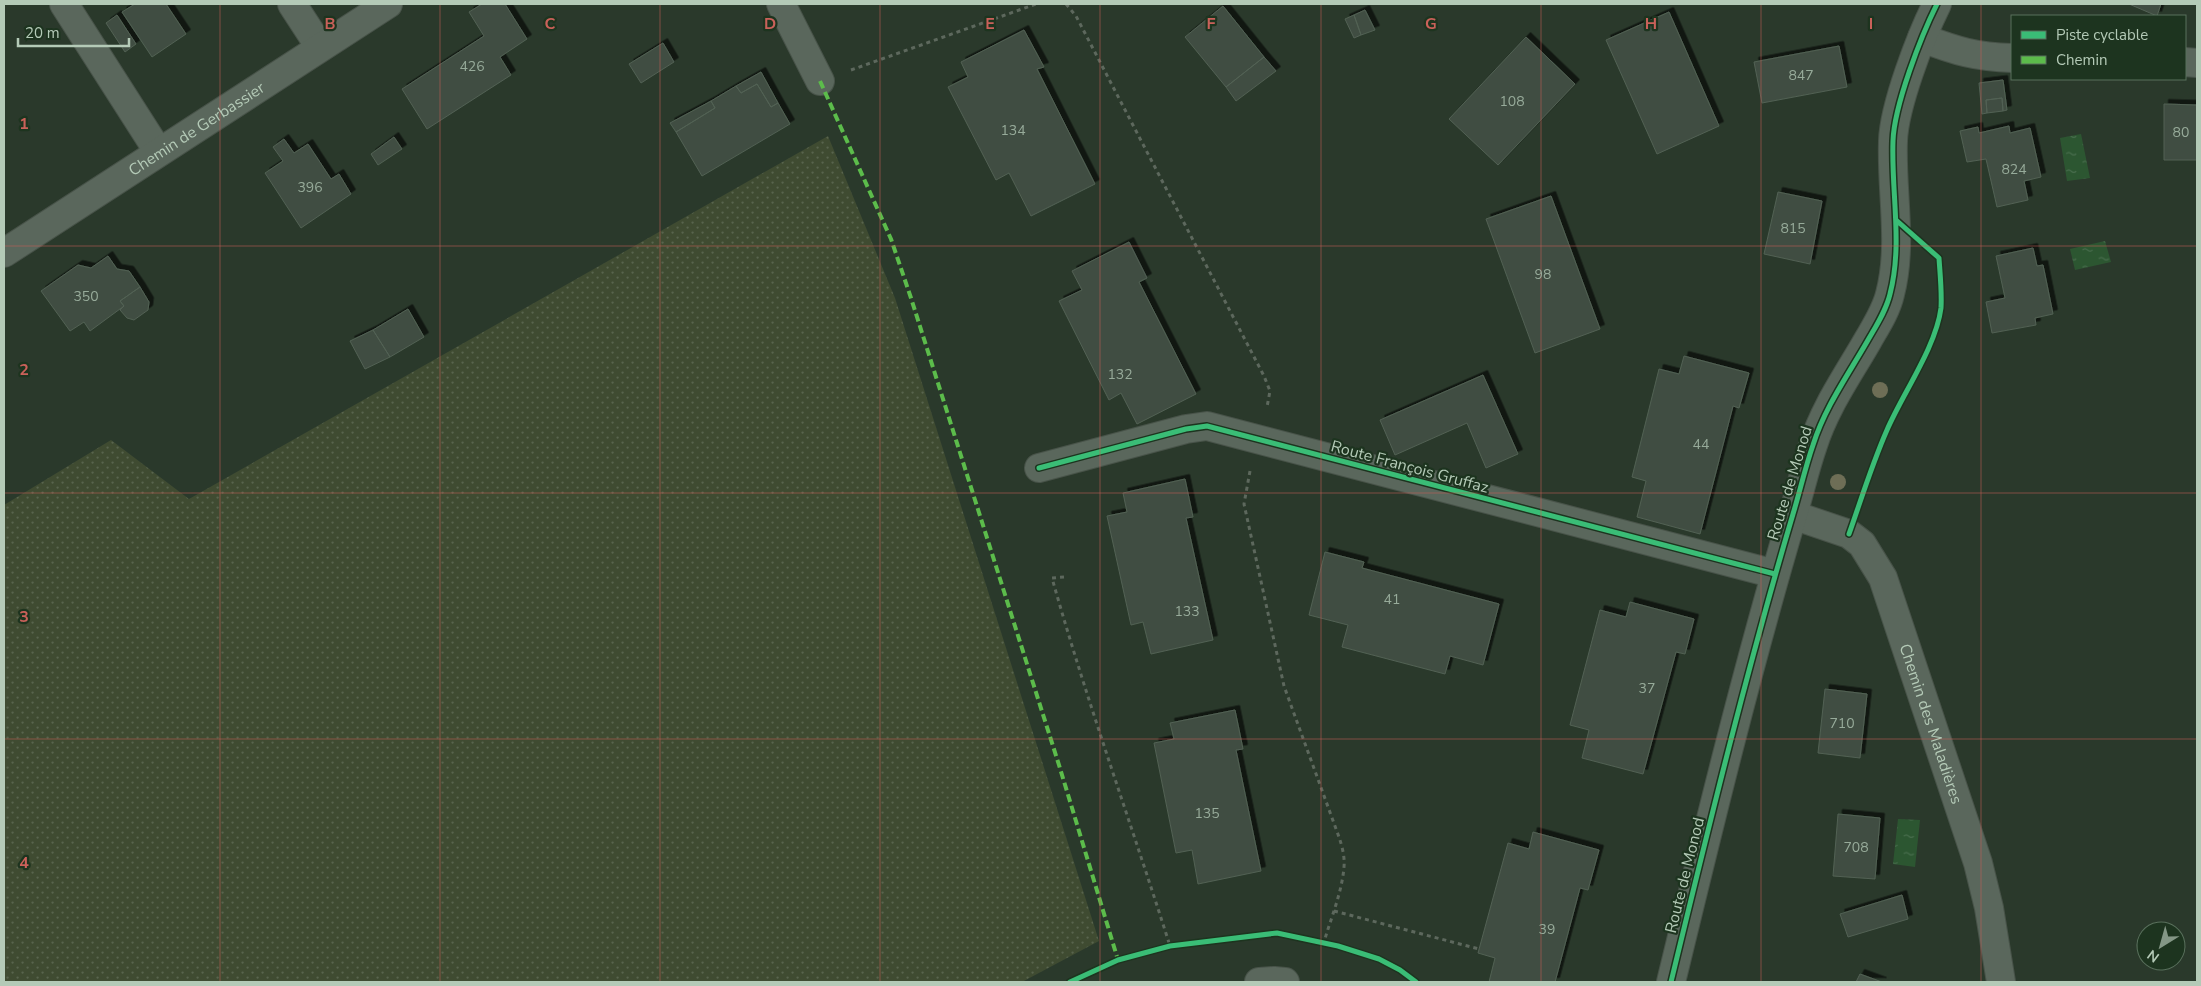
<svg xmlns="http://www.w3.org/2000/svg" width="2201" height="986" font-family="'Nunito Sans',sans-serif">
  <defs>
    <pattern id="grass-dots" width="8" height="8" patternUnits="userSpaceOnUse" patternTransform="scale(1.25)"><rect width="8" height="8" fill="#3f4b31"/><path d="M2 2h.1M6 6h.1" fill="none" stroke="#58644d" stroke-width="1.8" stroke-linecap="round"/></pattern>
    <pattern id="water-ripples" width="26" height="14" patternUnits="userSpaceOnUse" patternTransform="scale(1.25)"><rect width="26" height="14" fill="#2c5631"/><path d="M2 4q2-2 4 0t4 0M15 11q2-2 4 0t4 0" fill="none" stroke="#486d4d"/></pattern>
    <filter id="shadow"><feDropShadow dx="4.5" dy="-4.5" stdDeviation="0" flood-color="#0009"/></filter>
  </defs>
  <rect width="100%" height="100%" fill="#2a392b"/>
  <path fill="url(#grass-dots)" d="M828 136 895 298 1099 941 1022 982H4V505L111 440 189 499Z"/>
  <path fill="url(#water-ripples)" d="M2081 134 2090 178 2067 181 2060 138Z
    M2105 241 2111 262 2075 270 2070 249Z
    M1898 819 1920 820 1915 867 1893 864Z"/>
  <path fill="#414e42" stroke="#526154" filter="url(#shadow)" d="M135 4H166L186 34 152 57 122 12Z
    M482 4H505L527 39 500 57 511 75 427 129 402 89 484 36 469 12Z
    M2129 4H2161L2157 16Z
    M1223 6 1264 57 1226 87 1185 37Z
    M1365 10 1375 30 1361 35 1354 15Z
    M1669 12 1719 126 1657 154 1606 40Z
    M117 15 136 44 125 52 106 23Z
    M1354 15 1361 35 1354 38 1345 19Z
    M1024 30 1044 67 1037 69 1095 184 1031 216 1009 173 996 180 948 87 968 77 961 62Z
    M1526 37 1575 84 1498 165 1449 119Z
    M663 43 674 62 641 83 629 64Z
    M1839 46 1847 87 1762 103 1754 62Z
    M1264 57 1276 71 1236 101 1226 87Z
    M761 72 778 103 771 107 757 84 741 93 736 86Z
    M2003 80 2007 110 2003 111 2002 98 1986 100 1987 113 1982 114 1979 83Z
    M757 84 771 107 778 103 790 124 702 176 676 132 715 108 711 101 736 86 741 93Z
    M2002 98 2003 111 1987 113 1986 100Z
    M711 101 715 108 676 132 670 123Z
    M2164 104 2197 105V160H2164Z
    M2009 126 2010 133 2030 128 2041 177 2024 181 2028 200 1997 207 1986 159 1967 162 1960 131 1978 127 1979 133Z
    M394 137 402 149 378 165 371 154Z
    M284 139 294 153 308 144 331 179 339 174 351 194 301 228 265 173 283 161 273 147Z
    M1778 192 1822 201 1810 264 1764 254Z
    M1551 196 1600 329 1535 353 1486 219Z
    M1129 242 1147 278 1139 282 1196 394 1137 424 1121 393 1109 400 1059 301 1082 290 1072 271Z
    M2033 248 2037 266 2043 265 2053 314 2035 318 2036 325 1992 333 1986 302 2005 298 1996 256Z
    M108 256 117 269 129 271 140 287 120 301 124 306 90 331 84 322 70 331 41 291 78 265 91 268Z
    M140 287 149 302 148 310 134 320 127 318 120 310 124 306 120 301Z
    M408 309 424 337 390 357 373 330Z
    M373 330 390 357 365 369 350 341Z
    M1684 356 1749 373 1739 408 1733 406 1700 534 1637 517 1646 481 1632 477 1659 369 1679 374Z
    M1483 375 1518 454 1486 468 1467 423 1395 455 1380 420Z
    M1185 479 1193 517 1186 518 1213 640 1151 654 1143 622 1131 625 1107 516 1127 512 1123 493Z
    M1325 552 1364 562 1362 568 1499 604 1483 665 1450 656 1445 674 1342 647 1348 625 1309 615Z
    M1630 602 1694 619 1685 654 1676 652 1643 774 1582 758 1589 730 1570 725 1600 610 1626 617Z
    M1825 689 1867 694 1860 758 1818 753Z
    M1235 710 1243 749 1236 750 1261 871 1198 884 1192 850 1176 853 1154 743 1174 739 1170 723Z
    M1838 814 1880 818 1875 879 1833 876Z
    M1533 832 1599 850 1588 890 1580 888 1555 982H1489L1495 958 1478 953 1508 843 1529 849Z
    M1902 895 1908 919 1848 937 1840 914Z
    M1860 974 1882 982H1856Z"/>
  <g fill="none" stroke-linecap="round" stroke-linejoin="round">
    <g stroke="#485349" stroke-width="30">
      <g id="minor">
        <path d="M64 4 158 151"/>
        <path d="M292 4 320 47"/>
        <path d="M781 4 820 81"/>
        <path d="M1922 38C1956 51 1976 57 2012 58"/>
        <path d="M2185 62 2197 63"/>
        <path id="s1" d="M4 253 388 4"/>
        <path d="M1039 468 1186 429 1207 426 1775 574"/>
        <path id="s2" d="M1793 515 1849 534 1862 544 1883 578 1978 863 1989 908 2001 982"/>
        <path d="M1259 982 1274 981 1285 982"/>
        <path d="M1671 982C1709 825 1747 669 1793 514 1800 491 1805 468 1813 445 1825 407 1848 375 1868 340 1876 326 1886 311 1890 294 1903 244 1891 192 1893 141 1894 106 1921 36 1937 4"/>
      </g>
    </g>
    <path stroke="#5d685d" stroke-width="3" stroke-dasharray="4 4" stroke-linecap="butt" d="M1066 4 1076 16 1264 376 1270 391 1267 407
      M851 70 1036 4
      M1250 471 1244 504 1284 686 1339 837C1342 846 1345 857 1344 867 1342 892 1331 918 1324 942
      M1064 577 1052 578C1087 702 1131 823 1170 946
      M1334 911 1479 949"/>
    <use href="#minor" stroke="#5a675c" stroke-width="28"/>
    <path stroke="#5cbc4b" stroke-width="4" stroke-dasharray="8 4" stroke-linecap="butt" d="M820 81 891 239 911 298 1059 765 1118 960"/>
    <g stroke="#1d341f" stroke-width="8">
      <path id="cycleway" d="M1039 468 1186 429 1207 426 1775 574
        M1849 534C1861 500 1872 464 1887 430 1903 393 1936 347 1941 308 1942 291 1940 274 1939 258L1896 220
        M1070 982 1118 960 1170 946 1277 933 1338 946 1379 959 1400 970 1416 982
        M1671 982C1709 825 1747 669 1793 514 1800 491 1805 468 1813 445 1825 407 1848 375 1868 340 1876 326 1886 311 1890 294 1903 244 1891 192 1893 141 1894 106 1921 36 1937 4"/>
    </g>
    <use href="#cycleway" stroke="#3abd76" stroke-width="5"/>
  </g>
  <g fill="#6e6e56">
    <circle cx="1880" cy="390" r="8"/>
    <circle cx="1838" cy="482" r="8"/>
  </g>
  <path fill="none" stroke="#ca615a" stroke-width="1" stroke-opacity="0.55" d="M220 4V982M440 4V982M660 4V982M880 4V982M1100 4V982M1321 4V982M1541 4V982M1761 4V982M1981 4V982M4 246H2197M4 493H2197M4 739H2197"/>
  <g text-anchor="middle" stroke-width="4.5" stroke-linejoin="round" paint-order="stroke">
    <g font-size="14" fill="#97ab9a">
      <text x="472" y="71">426</text>
      <text x="1801" y="80">847</text>
      <text x="1512" y="106">108</text>
      <text x="1013" y="135">134</text>
      <text x="2181" y="137">80</text>
      <text x="2014" y="174">824</text>
      <text x="310" y="192">396</text>
      <text x="1793" y="233">815</text>
      <text x="1543" y="279">98</text>
      <text x="86" y="301">350</text>
      <text x="1120" y="379">132</text>
      <text x="1701" y="449">44</text>
      <text x="1392" y="604">41</text>
      <text x="1187" y="616">133</text>
      <text x="1647" y="693">37</text>
      <text x="1842" y="728">710</text>
      <text x="1207" y="818">135</text>
      <text x="1856" y="852">708</text>
      <text x="1547" y="934">39</text>
    </g>
    <g font-size="16" fill="#b4cab7" stroke="#1d341f">
      <text dy="6" stroke="none"><textPath href="#s1" startOffset="229">Chemin de Gerbassier</textPath></text>
      <text transform="translate(1410 466) rotate(15)" y="6">Route François Gruffaz</text>
      <text transform="translate(1789 483) rotate(-73)" y="6">Route de Monod</text>
      <text dy="6" stroke="none"><textPath href="#s2" startOffset="269">Chemin des Maladières</textPath></text>
      <text transform="translate(1684 875) rotate(-76)" y="6">Route de Monod</text>
    </g>
  </g>
  <g font-size="16" text-anchor="middle" font-weight="bold" fill="#ca615a" stroke="#1d341f" stroke-width="4.5" stroke-linejoin="round" paint-order="stroke">
    <text x="330" y="29">B</text>
    <text x="550" y="29">C</text>
    <text x="770" y="29">D</text>
    <text x="990" y="29">E</text>
    <text x="1211" y="29">F</text>
    <text x="1431" y="29">G</text>
    <text x="1651" y="29">H</text>
    <text x="1871" y="29">I</text>
    <text x="24" y="129">1</text>
    <text x="24" y="375">2</text>
    <text x="24" y="622">3</text>
    <text x="24" y="868">4</text>
  </g>
  <rect width="2201" height="986" fill="none" stroke="#b4cab7" stroke-width="10"/>
  <rect x="2011" y="15" width="175" height="65" fill="#1d341f" stroke="#59705c"/>
  <rect x="2021" y="31" width="25" height="8" fill="#3abd76" stroke="#59705c"/>
  <text x="2056" y="40" font-size="15" fill="#b4cab7">Piste cyclable</text>
  <rect x="2021" y="56" width="25" height="8" fill="#5cbc4b" stroke="#59705c"/>
  <text x="2056" y="65" font-size="15" fill="#b4cab7">Chemin</text>
  <g transform="translate(2161 946) rotate(217)"><circle r="24" fill="#1d341f" stroke="#59705c"/>
  <path d="M0-4L9 19L0 12L-9 19Z" fill="#849786"/>
  <text y="-8" font-size="14" font-weight="bold" text-anchor="middle" fill="#b4cab7">N</text>
  </g>
  <path d="M18 38v8h111v-8" fill="none" stroke="#b4cab7" stroke-width="2.5"/>
  <text x="25" y="38" font-size="15" fill="#b4cab7" stroke="#1d341f" stroke-width="4" paint-order="stroke">20 m</text>
</svg>
